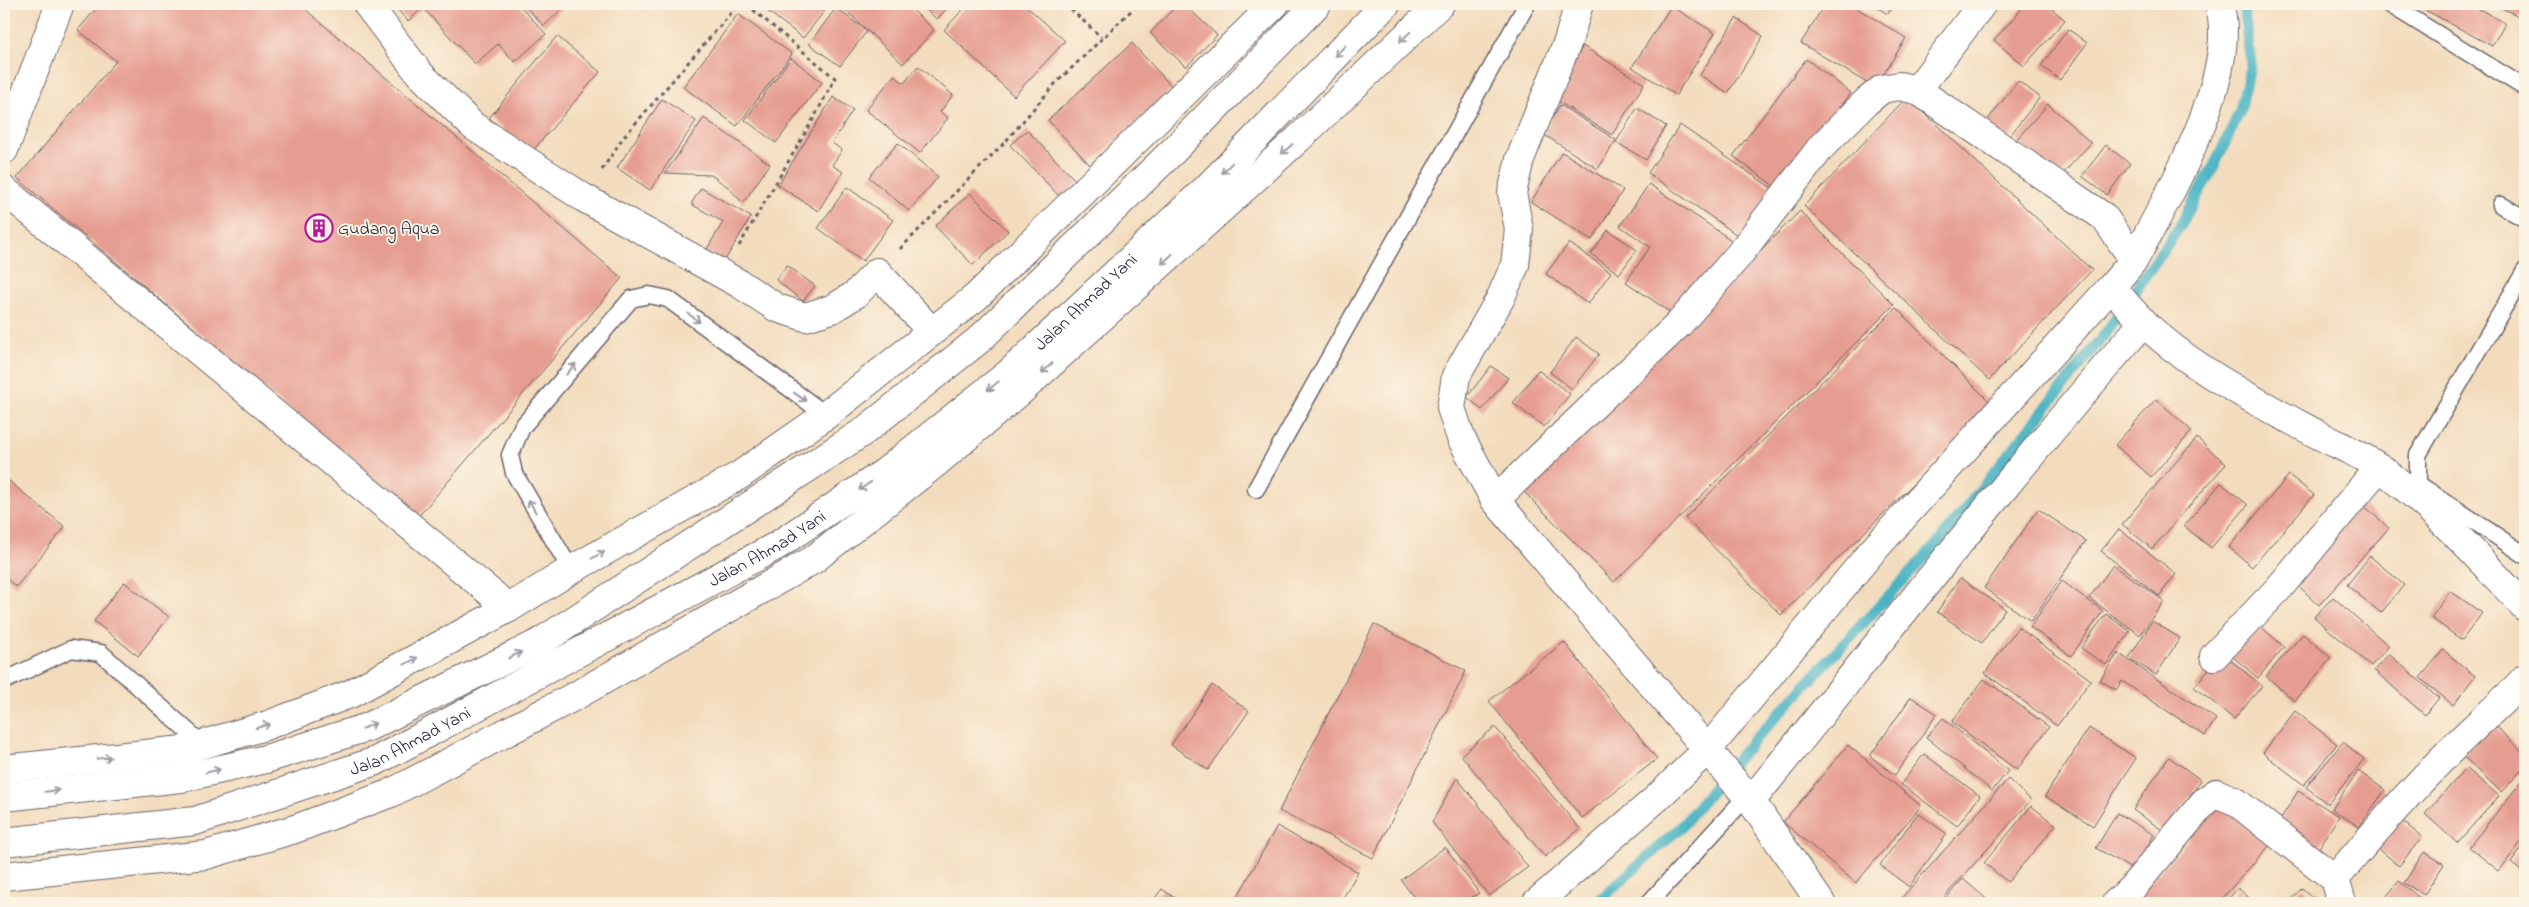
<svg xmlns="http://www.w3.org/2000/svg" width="2529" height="907" font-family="'Indie Flower',sans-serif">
  <rect width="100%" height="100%" fill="#fcf5e5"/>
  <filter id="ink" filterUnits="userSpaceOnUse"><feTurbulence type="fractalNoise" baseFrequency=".02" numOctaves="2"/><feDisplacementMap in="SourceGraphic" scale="10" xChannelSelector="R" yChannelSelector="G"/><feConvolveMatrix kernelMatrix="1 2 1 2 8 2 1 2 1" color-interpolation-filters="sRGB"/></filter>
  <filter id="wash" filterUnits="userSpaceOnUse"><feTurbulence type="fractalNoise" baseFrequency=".0096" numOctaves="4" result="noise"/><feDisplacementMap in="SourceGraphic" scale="20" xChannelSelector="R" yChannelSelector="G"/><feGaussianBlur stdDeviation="1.12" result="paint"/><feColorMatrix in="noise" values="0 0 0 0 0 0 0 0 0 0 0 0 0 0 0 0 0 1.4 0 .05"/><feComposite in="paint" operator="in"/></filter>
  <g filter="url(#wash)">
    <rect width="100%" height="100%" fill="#f3dcbd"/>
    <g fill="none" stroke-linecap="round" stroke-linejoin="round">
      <path stroke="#48b4c4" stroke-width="11" d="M1596 903 1681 827 1745 750 1937 544 2102 338 2180 226 2215 164 2240 111 2251 64 2243 4"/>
    </g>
    <g id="blocks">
      <path fill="#e69d91" d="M100 4H299L622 278 417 518 17 178 116 61 78 30Z
        M392 4H427L408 21Z
        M432 4H518L546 34 515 62 498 44 475 64 425 10Z
        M523 4H567L544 26Z
        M758 4H830L803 38Z
        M839 4H906L934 30 903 64Z
        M919 4H951L937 19Z
        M968 4H1024L1065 41 1014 96 944 30Z
        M1178 4H1184L1217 35 1186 67 1150 33Z
        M1825 4H1850L1906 38 1875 88 1801 43Z
        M1871 4H1894L1888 14Z
        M2026 4H2046L2065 20 2024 66 1994 40Z
        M2414 4H2470L2505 23 2492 46Z
        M2493 4H2525V19Z
        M1671 6 1715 33 1676 95 1632 67Z
        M836 8 867 31 840 66 809 44Z
        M738 14 792 54 737 126 683 87Z
        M1736 18 1763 36 1728 93 1700 75Z
        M2068 29 2087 43 2060 80 2041 66Z
        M557 36 600 72 531 153 489 118Z
        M1132 43 1173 88 1090 165 1048 120Z
        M1583 46 1644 84 1612 135 1551 97Z
        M791 58 822 82 776 143 745 120Z
        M1806 59 1851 93 1778 189 1733 156Z
        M918 66 953 95 940 112 948 118 920 153 866 110 894 75 904 83Z
        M2018 81 2040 97 2005 142 1983 126Z
        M833 97 853 110 832 143 842 150 832 165 843 172 818 211 778 185Z
        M1907 97 2092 270 1989 380 1804 206Z
        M662 99 696 121 650 190 617 168Z
        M2048 104 2091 143 2058 179 2016 140Z
        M1560 105 1616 140 1598 169 1543 134Z
        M1637 108 1666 126 1646 160 1616 142Z
        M704 118 770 164 743 203 728 187 711 175 665 173Z
        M1680 125 1776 191 1743 239 1648 173Z
        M1027 130 1078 183 1062 199 1010 145Z
        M898 143 938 177 909 211 869 177Z
        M2106 145 2130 164 2107 195 2082 176Z
        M1562 152 1623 190 1592 240 1531 202Z
        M1649 184 1734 242 1680 319 1626 282 1650 247 1620 226Z
        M847 187 893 220 863 261 818 228Z
        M701 188 751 217 722 265 704 254 723 222 691 204Z
        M970 193 1008 231 973 265 935 226Z
        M1800 211 1894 305 1614 582 1520 488Z
        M1608 230 1637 250 1619 274 1591 254Z
        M1569 243 1611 272 1588 304 1546 274Z
        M787 265 815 286 803 301 776 280Z
        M1896 308 1993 405 1781 615 1685 518Z
        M1576 337 1599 354 1572 389 1550 372Z
        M1491 366 1508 378 1482 410 1467 397Z
        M1538 370 1570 394 1544 427 1513 403Z
        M2156 399 2192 431 2151 477 2115 445Z
        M2197 438 2226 464 2152 549 2122 524Z
        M2289 475 2314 495 2252 567 2229 547Z
        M4 477 65 527 16 587 4 576Z
        M2221 483 2248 505 2211 548 2184 526Z
        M2361 503 2389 528 2319 605 2291 579Z
        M2038 509 2086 541 2031 621 1984 588Z
        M2119 529 2176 574 2159 596 2101 551Z
        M2370 556 2404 585 2381 613 2347 585Z
        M2113 565 2164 601 2140 635 2089 598Z
        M1960 578 2005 609 1982 643 1937 612Z
        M2062 581 2103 611 2071 656 2030 627Z
        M124 582 169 617 138 656 94 621Z
        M2450 591 2482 613 2462 640 2431 618Z
        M2333 597 2389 646 2371 666 2314 617Z
        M2106 614 2130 631 2106 665 2081 648Z
        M2252 619 2284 647 2258 678 2226 651Z
        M2152 621 2180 638 2156 675 2129 658Z
        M1374 624 1466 671 1373 858 1279 811Z
        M2018 627 2091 680 2057 726 1985 673Z
        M2303 634 2331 658 2295 701 2266 676Z
        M1564 642 1657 759 1582 818 1489 701Z
        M2443 650 2475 676 2453 705 2420 678Z
        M2118 653 2216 719 2205 736 2122 681 2116 690 2100 680Z
        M2222 653 2262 686 2234 719 2194 687Z
        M2389 654 2439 698 2425 715 2374 670Z
        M1984 679 2049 727 2017 770 1952 722Z
        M1212 685 1249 711 1208 770 1171 745Z
        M1911 697 1937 714 1895 775 1870 756Z
        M2295 711 2337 744 2304 785 2263 753Z
        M1943 718 2008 771 1992 791 1926 737Z
        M2493 724 2525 754V767L2501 792 2463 756Z
        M1495 727 1580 829 1545 857 1461 755Z
        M2089 728 2136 758 2093 826 2045 796Z
        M2343 742 2364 759 2328 804 2306 787Z
        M1848 745 1921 806 1856 883 1783 822Z
        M1924 754 1980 796 1957 826 1901 784Z
        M2169 757 2201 780 2165 832 2133 810Z
        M2466 768 2499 796 2457 843 2425 814Z
        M2358 771 2385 790 2359 827 2332 809Z
        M2525 777V837L2499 871 2469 847Z
        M1457 778 1528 867 1489 896 1432 822Z
        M2008 779 2031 800 1992 844 1939 903H1897Z
        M2298 791 2339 816 2319 848 2278 823Z
        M2221 803 2269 846 2218 903H2151L2140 894Z
        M2031 806 2056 825 2008 882 1984 863Z
        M1918 813 1947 834 1909 887 1880 865Z
        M2117 813 2154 835 2133 870 2096 848Z
        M2402 821 2422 837 2399 866 2379 849Z
        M1277 826 1358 872 1340 903H1234Z
        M2525 844V874L2511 863Z
        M1445 847 1479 893 1464 903H1418L1401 880Z
        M2424 852 2444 864 2424 895 2404 883Z
        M1963 879 1991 903H1942Z
        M2399 881 2426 903H2381Z
        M2238 888 2255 903H2225Z
        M2302 888 2319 903H2288Z
        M1162 889 1182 903H1151Z"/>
    </g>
  </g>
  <g filter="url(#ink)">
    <use href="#blocks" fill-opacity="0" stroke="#6b6368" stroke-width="1"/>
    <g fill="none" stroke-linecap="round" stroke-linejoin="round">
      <g stroke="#6b6368" stroke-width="19">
        <path id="lane" d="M2389 4 2525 88
          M2501 205 2525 219
          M2525 271 2418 455V484L2525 555
          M1256 489 1527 4
          M571 570 514 473 510 455 522 427 631 299 649 295 668 299 826 415
          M4 681 71 649 101 653 202 744
          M1649 903 1747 796"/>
      </g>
      <g stroke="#6b6368" stroke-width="30">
        <path id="street" d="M367 4 419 73 473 126 584 198 740 284 777 308 805 317 832 309 856 294 877 272 932 332
          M1917 90 1982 4
          M4 150 60 4
          M4 190 509 608
          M2134 260C2167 198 2241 73 2219 4
          M1495 500 1679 324 1738 256 1822 146 1866 102 1882 89 1899 86 1917 90 2104 217 2134 260 2112 286C2158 352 2247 397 2317 434 2337 445 2361 454 2380 468 2434 507 2479 559 2525 607
          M2214 656 2279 588 2379 467
          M1751 801C1881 641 2008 478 2144 322
          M2335 879C2374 832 2415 785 2459 742 2481 720 2505 701 2525 678
          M1536 903 1657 798 1708 749 1869 555 2112 286
          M2116 903 2132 888 2205 801 2216 793 2235 801 2335 879 2342 903"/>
      </g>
      <g stroke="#6b6368" stroke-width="30">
        <path id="secondary" d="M1579 4 1568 41 1520 159 1512 193 1519 229 1515 265 1500 299 1456 376 1451 408 1461 438 1495 500 1751 801 1821 903
          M4 769 183 750 265 726 350 694 509 608 571 570 740 475 826 415 976 297 1275 4
          M4 876 206 855 295 829 391 793 577 695 813 560 936 463 1023 389 1297 140 1440 4"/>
      </g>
      <g stroke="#6b6368" stroke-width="30">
        <g id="highway">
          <path d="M4 797 181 778 266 759 368 727 539 643 863 432 980 339 1176 148 1317 4"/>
          <path id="s1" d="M4 842 195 821 376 761 778 545 885 472 1008 374 1207 188 1386 4"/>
        </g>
      </g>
      <path stroke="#6b6368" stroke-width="3" stroke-dasharray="4 4" stroke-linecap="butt" d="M1065 4 1101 37
        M602 170 622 139 739 4
        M739 246 815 116 835 78 746 4
        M900 249 1005 142 1055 84 1138 4"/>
      <use href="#lane" stroke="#fff" stroke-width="16"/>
      <use href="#street" stroke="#fff" stroke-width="28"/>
      <use href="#secondary" stroke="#fff" stroke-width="28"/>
      <use href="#highway" stroke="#fff" stroke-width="28"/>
    </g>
    <defs><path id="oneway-shaft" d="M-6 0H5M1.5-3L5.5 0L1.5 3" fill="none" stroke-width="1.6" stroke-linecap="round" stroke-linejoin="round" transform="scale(1.25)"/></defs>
    <g stroke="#9c9ca7">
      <use href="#oneway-shaft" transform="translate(1405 37) rotate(136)"/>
      <use href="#oneway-shaft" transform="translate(1340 51) rotate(134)"/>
      <use href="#oneway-shaft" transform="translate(1287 149) rotate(138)"/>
      <use href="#oneway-shaft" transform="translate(1227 168) rotate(134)"/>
      <use href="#oneway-shaft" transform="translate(1167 259) rotate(138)"/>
      <use href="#oneway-shaft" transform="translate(694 318) rotate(37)"/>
      <use href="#oneway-shaft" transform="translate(1047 368) rotate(138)"/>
      <use href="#oneway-shaft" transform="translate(571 369) rotate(-50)"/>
      <use href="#oneway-shaft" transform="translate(993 386) rotate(141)"/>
      <use href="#oneway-shaft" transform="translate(800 397) rotate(36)"/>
      <use href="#oneway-shaft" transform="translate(865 486) rotate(146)"/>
      <use href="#oneway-shaft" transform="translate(532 506) rotate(-120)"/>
      <use href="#oneway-shaft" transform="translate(598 555) rotate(-29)"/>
      <use href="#oneway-shaft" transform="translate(515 655) rotate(-26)"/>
      <use href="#oneway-shaft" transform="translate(411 661) rotate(-28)"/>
      <use href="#oneway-shaft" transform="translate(263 726) rotate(-18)"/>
      <use href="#oneway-shaft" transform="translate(369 726) rotate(-23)"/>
      <use href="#oneway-shaft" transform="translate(104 758) rotate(-6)"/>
      <use href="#oneway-shaft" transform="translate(213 771) rotate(-13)"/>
      <use href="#oneway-shaft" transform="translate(52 791) rotate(-6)"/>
    </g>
  </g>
  <defs>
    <g id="building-ring" transform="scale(1.4375)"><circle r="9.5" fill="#fcf5e5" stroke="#b5179e" stroke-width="1.5"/><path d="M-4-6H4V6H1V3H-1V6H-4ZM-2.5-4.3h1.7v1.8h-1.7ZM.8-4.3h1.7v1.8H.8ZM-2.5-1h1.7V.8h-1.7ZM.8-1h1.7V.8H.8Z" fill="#b5179e"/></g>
  </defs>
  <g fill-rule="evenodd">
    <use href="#building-ring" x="319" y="228"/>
  </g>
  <g text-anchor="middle" stroke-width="4" stroke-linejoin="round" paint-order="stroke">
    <g font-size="18" fill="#22223b" stroke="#fcf5e5" text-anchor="start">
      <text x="338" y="234">Gudang Aqua</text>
    </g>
    <g font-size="18" fill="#22223b" stroke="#fcf5e5">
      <text dy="6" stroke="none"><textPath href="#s1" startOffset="1232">Jalan Ahmad Yani</textPath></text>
      <text dy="6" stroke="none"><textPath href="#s1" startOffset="828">Jalan Ahmad Yani</textPath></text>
      <text dy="6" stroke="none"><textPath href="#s1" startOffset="422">Jalan Ahmad Yani</textPath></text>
    </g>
  </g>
  <rect width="2529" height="907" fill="none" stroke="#fcf5e5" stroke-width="20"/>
</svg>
